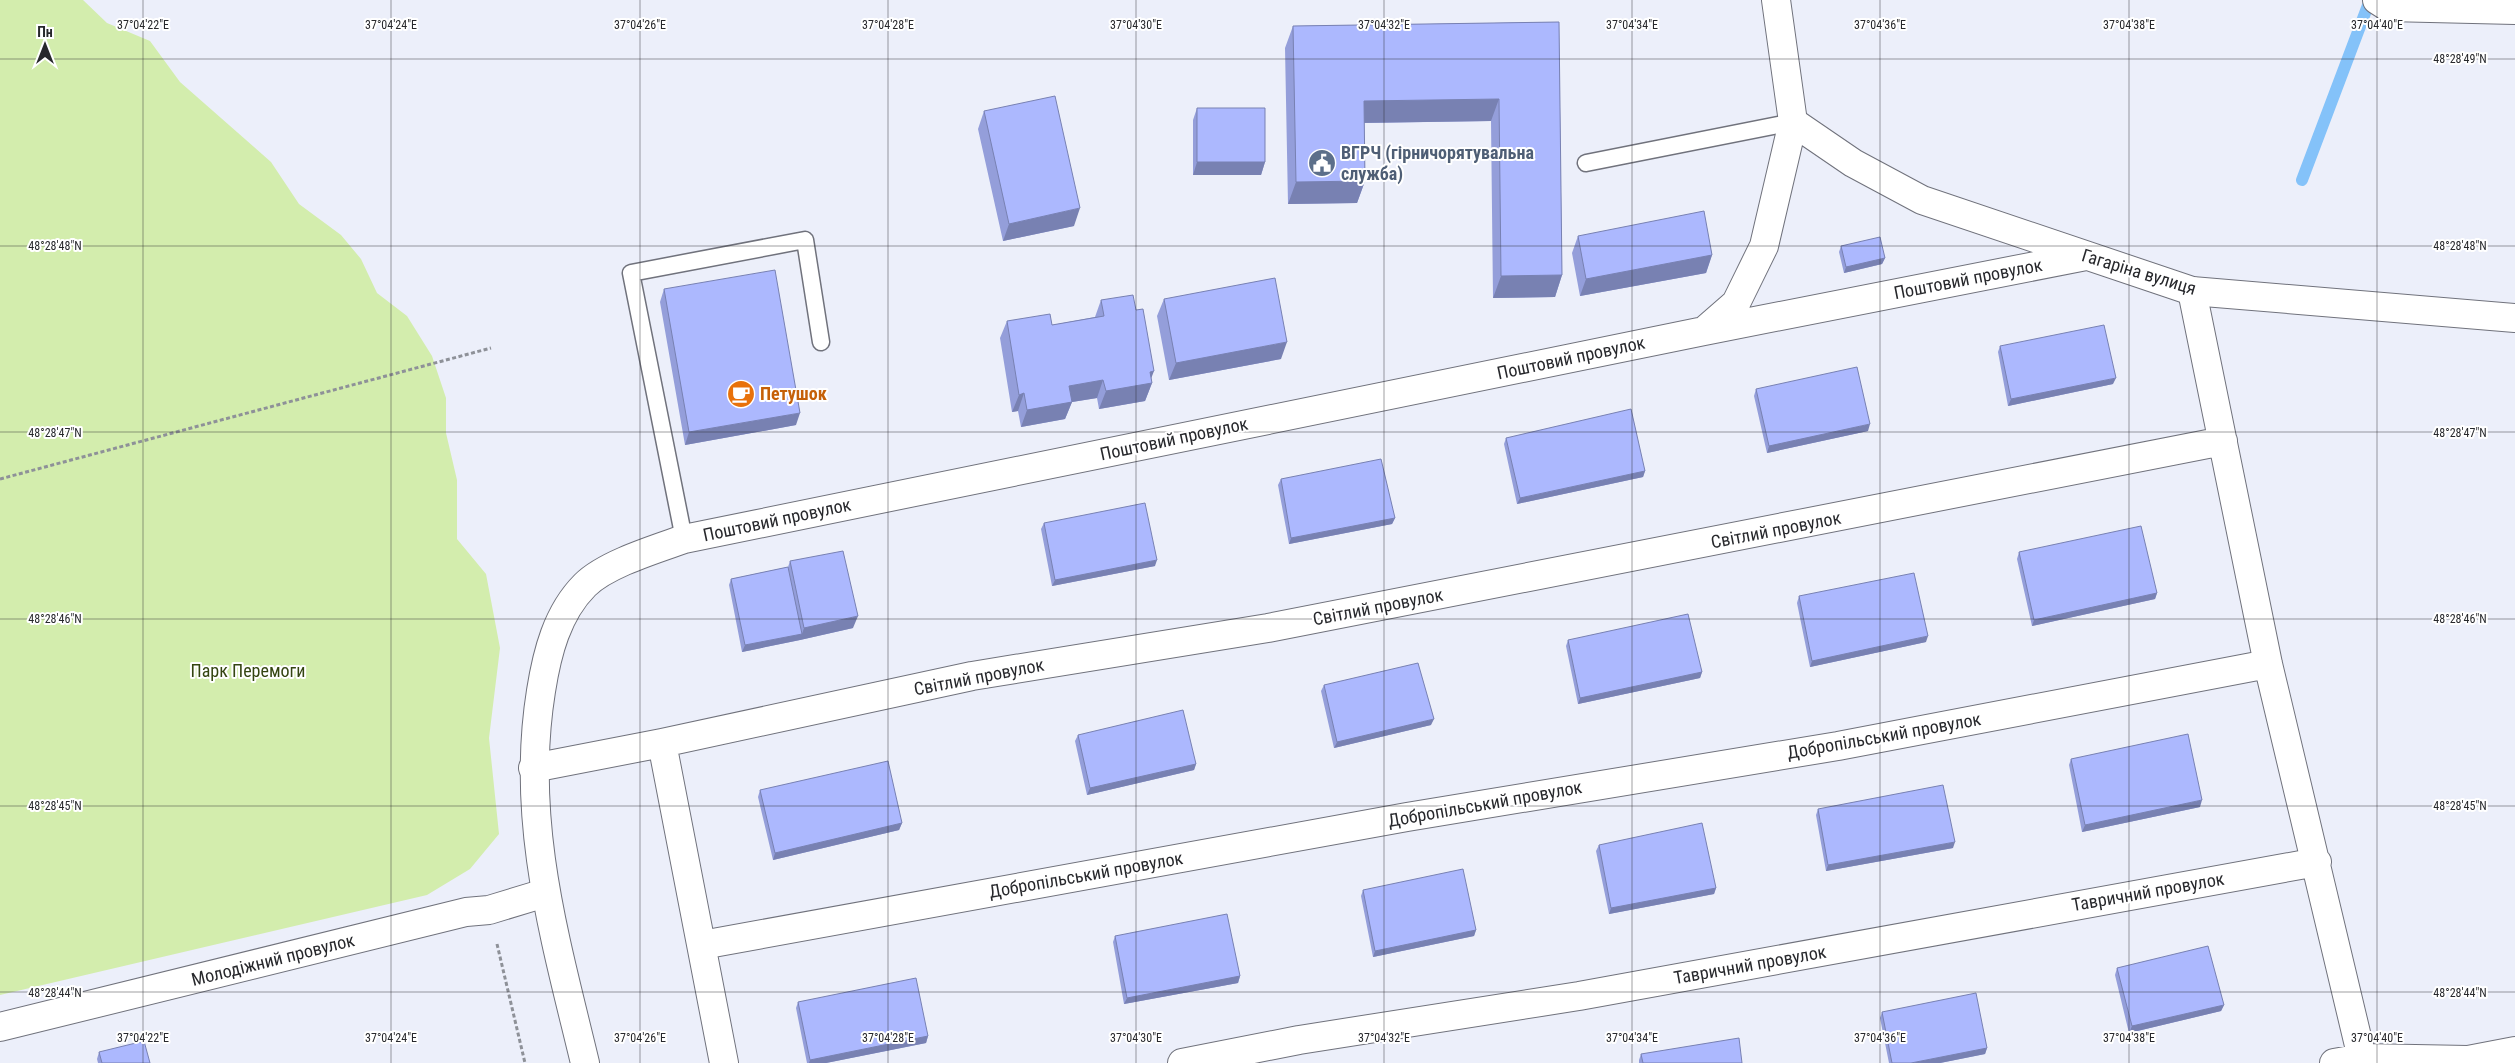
<svg xmlns="http://www.w3.org/2000/svg" width="2515" height="1063" font-family="'Roboto Condensed',sans-serif">
  <rect width="100%" height="100%" fill="#eceffa"/>
  <path fill="#d3edad" d="M0 0H83L107 23 150 41 180 82 271 162 299 204 341 235 361 259 377 293 407 316 432 356 446 398V433L457 480V539L486 574 500 648 489 738 499 834 470 869 427 895 0 995Z"/>
  <g fill="none" stroke-linecap="round" stroke-linejoin="round">
    <path stroke="#84c2f9" stroke-width="12" d="M2302 180 2370 0"/>
    <g stroke="#70727c" stroke-width="19">
      <path id="lane" d="M1586 163 1793 122
        M684 539 631 273 805 240 821 342"/>
    </g>
    <g stroke="#70727c" stroke-width="30">
      <path id="street" d="M2377 0 2388 7 2515 10
        M2192 291 2268 664 2362 1058 2468 1060 2515 1051
        M662 743 724 1063
        M533 768 662 743 972 676 1268 628 2223 441
        M702 945 1407 817 1838 746 2268 664
        M0 1027 466 912 489 910 545 893
        M1182 1063 1299 1040 1579 996 2317 862
        M2334 1063 2362 1058 2363 1063"/>
    </g>
    <g stroke="#70727c" stroke-width="30">
      <path id="secondary" d="M1793 122 1853 163 1922 200 2192 291 2515 318
        M1705 330 1736 303 1764 246 1793 122 1776 0
        M585 1063C555 938 520 821 541 691 547 653 557 613 585 585 606 564 656 549 684 539L1704 331 2086 256"/>
    </g>
    <path stroke="#8e9198" stroke-width="3" stroke-dasharray="4 2.5" stroke-linecap="butt" d="M0 479 491 348
      M497 944 525 1063"/>
    <use href="#lane" stroke="#fff" stroke-width="16"/>
    <use href="#street" stroke="#fff" stroke-width="28"/>
    <use href="#secondary" stroke="#fff" stroke-width="28"/>
  </g>
  <path fill="#949eda" d="M1559 22 1562 275 1555 297 1493 298 1491 121 1364 123 1365 181 1357 203 1288 204 1285 48 1293 26Z
    M1197 108 1265 162 1261 175H1193V120Z
    M984 111 1074 226 1003 241 978 129Z
    M1578 236 1712 255 1706 273 1580 296 1572 253Z
    M1841 246 1885 258 1882 264 1844 273 1839 252Z
    M664 289 796 425 685 445 660 302Z
    M1164 299 1281 359 1169 380 1157 316Z
    M1101 300 1151 378 1152 383 1145 401 1099 409 1097 398 1072 402 1065 419 1021 427 1018 411 1012 412 1000 338 1007 321 1052 325 1095 317Z
    M2000 346 2113 384 2008 406 1998 352Z
    M1756 389 1868 431 1767 453 1754 396Z
    M1506 438 1645 471 1643 477 1517 504 1504 444Z
    M1281 479 1395 518 1392 524 1289 544 1278 485Z
    M1044 523 1155 566 1052 586 1041 529Z
    M2019 552 2157 593 2155 599 2032 626 2017 559Z
    M790 561 853 628 800 640 742 652 729 585 731 579 788 567Z
    M1799 596 1926 642 1810 667 1797 603Z
    M1568 640 1702 672 1700 678 1578 704 1566 646Z
    M1324 685 1431 725 1334 748 1321 691Z
    M1078 735 1196 764 1194 770 1087 795 1075 741Z
    M2071 759 2200 807 2082 832 2069 765Z
    M760 790 902 823 899 830 773 860 758 797Z
    M1818 809 1953 848 1826 871 1816 815Z
    M1599 845 1716 888 1714 894 1609 914 1596 851Z
    M1363 890 1476 930 1474 936 1373 957 1361 896Z
    M1115 936 1240 976 1238 983 1124 1004 1113 942Z
    M2117 968 2224 1005 2221 1011 2129 1033 2115 975Z
    M798 1002 928 1036 926 1043 826 1063H807L796 1008Z
    M1882 1012 1987 1048 1985 1054 1940 1063H1889L1880 1018Z
    M99 1052 150 1063H98L97 1059Z
    M1641 1054 1742 1063H1639V1060Z"/>
  <path fill="#7881b2" d="M1499 99 1491 121 1356 123 1364 101Z
    M1197 162H1265L1261 175H1193Z
    M1365 181 1357 203 1288 204 1296 182Z
    M1080 208 1074 226 1003 241 1009 224Z
    M1712 255 1706 273 1580 296 1586 279Z
    M1885 258 1882 264 1844 273 1846 267Z
    M1562 275 1555 297 1493 298 1501 276Z
    M1287 342 1281 359 1169 380 1176 363Z
    M1154 371 1149 384 1152 383 1145 401 1099 409 1106 391 1150 372Z
    M2116 378 2113 384 2008 406 2011 399Z
    M1103 380 1097 398 1072 402 1065 419 1021 427 1027 410 1069 386Z
    M1024 393 1018 411 1012 412 1019 395Z
    M800 413 796 425 685 445 689 432Z
    M1870 424 1868 431 1767 453 1769 446Z
    M1645 471 1643 477 1517 504 1520 498Z
    M1395 518 1392 524 1289 544 1291 538Z
    M1157 560 1155 566 1052 586 1055 580Z
    M2157 593 2155 599 2032 626 2034 620Z
    M858 616 853 628 800 640 742 652 745 645 802 634 804 628Z
    M1928 636 1926 642 1810 667 1812 661Z
    M1702 672 1700 678 1578 704 1580 698Z
    M1434 719 1431 725 1334 748 1337 742Z
    M1196 764 1194 770 1087 795 1090 788Z
    M2202 800 2200 807 2082 832 2085 825Z
    M902 823 899 830 773 860 775 853Z
    M1955 842 1953 848 1826 871 1828 865Z
    M1716 888 1714 894 1609 914 1611 908Z
    M1476 930 1474 936 1373 957 1375 951Z
    M1240 976 1238 983 1124 1004 1127 998Z
    M2224 1005 2221 1011 2129 1033 2132 1026Z
    M928 1036 926 1043 826 1063H809L810 1060Z
    M1987 1048 1985 1054 1940 1063H1911Z"/>
  <path fill="#acb8fe" stroke="#7881b2" d="M1559 22 1562 275 1501 276 1499 99 1364 101 1365 181 1296 182 1293 26Z
    M1055 96 1080 208 1009 224 984 111Z
    M1197 108H1265V162H1197Z
    M1704 211 1712 255 1586 279 1578 236Z
    M1880 237 1885 258 1846 267 1841 246Z
    M775 270 800 413 689 432 664 289Z
    M1275 278 1287 342 1176 363 1164 299Z
    M1133 295 1136 310 1143 309 1154 371 1150 372 1152 383 1106 391 1103 380 1069 386 1072 402 1027 410 1024 393 1019 395 1007 321 1050 314 1052 325 1104 316 1101 300Z
    M2104 325 2116 378 2011 399 2000 346Z
    M1857 367 1870 424 1769 446 1756 389Z
    M1631 409 1645 471 1520 498 1506 438Z
    M1381 459 1395 518 1291 538 1281 479Z
    M1145 503 1157 560 1055 580 1044 523Z
    M2141 526 2157 593 2034 620 2019 552Z
    M843 551 858 616 804 628 790 561Z
    M788 567 802 634 745 645 731 579Z
    M1914 573 1928 636 1812 661 1799 596Z
    M1688 614 1702 672 1580 698 1568 640Z
    M1418 663 1434 719 1337 742 1324 685Z
    M1183 710 1196 764 1090 788 1078 735Z
    M2188 734 2202 800 2085 825 2071 759Z
    M888 761 902 823 775 853 760 790Z
    M1943 785 1955 842 1828 865 1818 809Z
    M1702 823 1716 888 1611 908 1599 845Z
    M1463 869 1476 930 1375 951 1363 890Z
    M1227 914 1240 976 1127 998 1115 936Z
    M2208 946 2224 1005 2132 1026 2117 968Z
    M916 978 928 1036 810 1060 798 1002Z
    M1976 993 1987 1048 1911 1063H1892L1882 1012Z
    M1739 1038 1742 1063H1643L1641 1054Z
    M144 1041 150 1063H102L99 1052Z"/>
  <path fill="none" stroke="#27282c" stroke-width="1" stroke-opacity="0.45" d="M143 0V1063M391 0V1063M640 0V1063M888 0V1063M1136 0V1063M1384 0V1063M1632 0V1063M1880 0V1063M2129 0V1063M2377 0V1063M0 59H2515M0 246H2515M0 432H2515M0 619H2515M0 806H2515M0 992H2515"/>
  <defs>
    <g id="civic-disc" transform="scale(1.4375)"><circle r="9.5" fill="#5c6f8a" stroke="#fff"/><path d="M-.6-6.5H3V-4.5H.6V-3L4-1V1h2V6H-6V1h2V-1L-.6-3ZM-1.2 2.5V6h2.4V2.5Z" fill="#fff"/></g>
    <g id="cafe-disc" transform="scale(1.4375)"><circle r="9.5" fill="#e8710a" stroke="#fff"/><path d="M-5.5-4.5H6V0H3Q3 3.5 0 3.5H-2.5Q-5.5 3.5-5.5 0ZM3-3.2v2h1.7v-2ZM-6 4.5H4V6H-6Z" fill="#fff"/></g>
  </defs>
  <g fill-rule="evenodd">
    <use href="#civic-disc" x="1322" y="163"/>
    <use href="#cafe-disc" x="741" y="394"/>
  </g>
  <g text-anchor="middle" stroke-width="4" stroke-linejoin="round" paint-order="stroke">
    <g font-size="18" font-weight="bold" fill="#4e5e75" stroke="#fff" text-anchor="start">
      <text x="1341" y="159">ВГРЧ (гірничорятувальна<tspan x="1341" dy="21">служба)</tspan></text>
    </g>
    <g font-size="18" fill="#27282c" stroke="#fff">
      <text transform="translate(2139 272) rotate(17)" y="6">Гагаріна вулиця</text>
      <text transform="translate(1968 279) rotate(-11)" y="6">Поштовий провулок</text>
      <text transform="translate(1571 358) rotate(-12)" y="6">Поштовий провулок</text>
      <text transform="translate(1174 439) rotate(-12)" y="6">Поштовий провулок</text>
      <text transform="translate(777 520) rotate(-12)" y="6">Поштовий провулок</text>
      <text transform="translate(1776 530) rotate(-11)" y="6">Світлий провулок</text>
      <text transform="translate(1378 607) rotate(-11)" y="6">Світлий провулок</text>
      <text transform="translate(979 677) rotate(-11)" y="6">Світлий провулок</text>
      <text transform="translate(1884 736) rotate(-10)" y="6">Добропільський провулок</text>
      <text transform="translate(1485 804) rotate(-10)" y="6">Добропільський провулок</text>
      <text transform="translate(1086 875) rotate(-10)" y="6">Добропільський провулок</text>
      <text transform="translate(2148 892) rotate(-10)" y="6">Тавричний провулок</text>
      <text transform="translate(273 960) rotate(-14)" y="6">Молодіжний провулок</text>
      <text transform="translate(1750 965) rotate(-10)" y="6">Тавричний провулок</text>
    </g>
    <g font-size="18" font-weight="bold" fill="#c56008" stroke="#fff" text-anchor="start">
      <text x="760" y="400">Петушок</text>
    </g>
    <g font-size="18" fill="#344511" stroke="#fff">
      <text x="248" y="677">Парк Перемоги</text>
    </g>
  </g>
  <g font-size="12" text-anchor="middle" fill="#27282c" stroke="#fff" stroke-width="4" stroke-linejoin="round" paint-order="stroke">
    <text x="143" y="29">37°04'22"E</text>
    <text x="391" y="29">37°04'24"E</text>
    <text x="640" y="29">37°04'26"E</text>
    <text x="888" y="29">37°04'28"E</text>
    <text x="1136" y="29">37°04'30"E</text>
    <text x="1384" y="29">37°04'32"E</text>
    <text x="1632" y="29">37°04'34"E</text>
    <text x="1880" y="29">37°04'36"E</text>
    <text x="2129" y="29">37°04'38"E</text>
    <text x="2377" y="29">37°04'40"E</text>
    <text x="2460" y="63">48°28'49"N</text>
    <text x="55" y="250">48°28'48"N</text>
    <text x="2460" y="250">48°28'48"N</text>
    <text x="55" y="437">48°28'47"N</text>
    <text x="2460" y="437">48°28'47"N</text>
    <text x="55" y="623">48°28'46"N</text>
    <text x="2460" y="623">48°28'46"N</text>
    <text x="55" y="810">48°28'45"N</text>
    <text x="2460" y="810">48°28'45"N</text>
    <text x="55" y="997">48°28'44"N</text>
    <text x="2460" y="997">48°28'44"N</text>
    <text x="143" y="1042">37°04'22"E</text>
    <text x="391" y="1042">37°04'24"E</text>
    <text x="640" y="1042">37°04'26"E</text>
    <text x="888" y="1042">37°04'28"E</text>
    <text x="1136" y="1042">37°04'30"E</text>
    <text x="1384" y="1042">37°04'32"E</text>
    <text x="1632" y="1042">37°04'34"E</text>
    <text x="1880" y="1042">37°04'36"E</text>
    <text x="2129" y="1042">37°04'38"E</text>
    <text x="2377" y="1042">37°04'40"E</text>
  </g>
  <g transform="translate(45 45)" stroke="#ffffff" stroke-width="4" paint-order="stroke">
  <path d="M0-4L9 19L0 12L-9 19Z" fill="#27282c"/>
  <text y="-8" font-size="14" font-weight="bold" text-anchor="middle" fill="#27282c">Пн</text>
  </g>
</svg>
